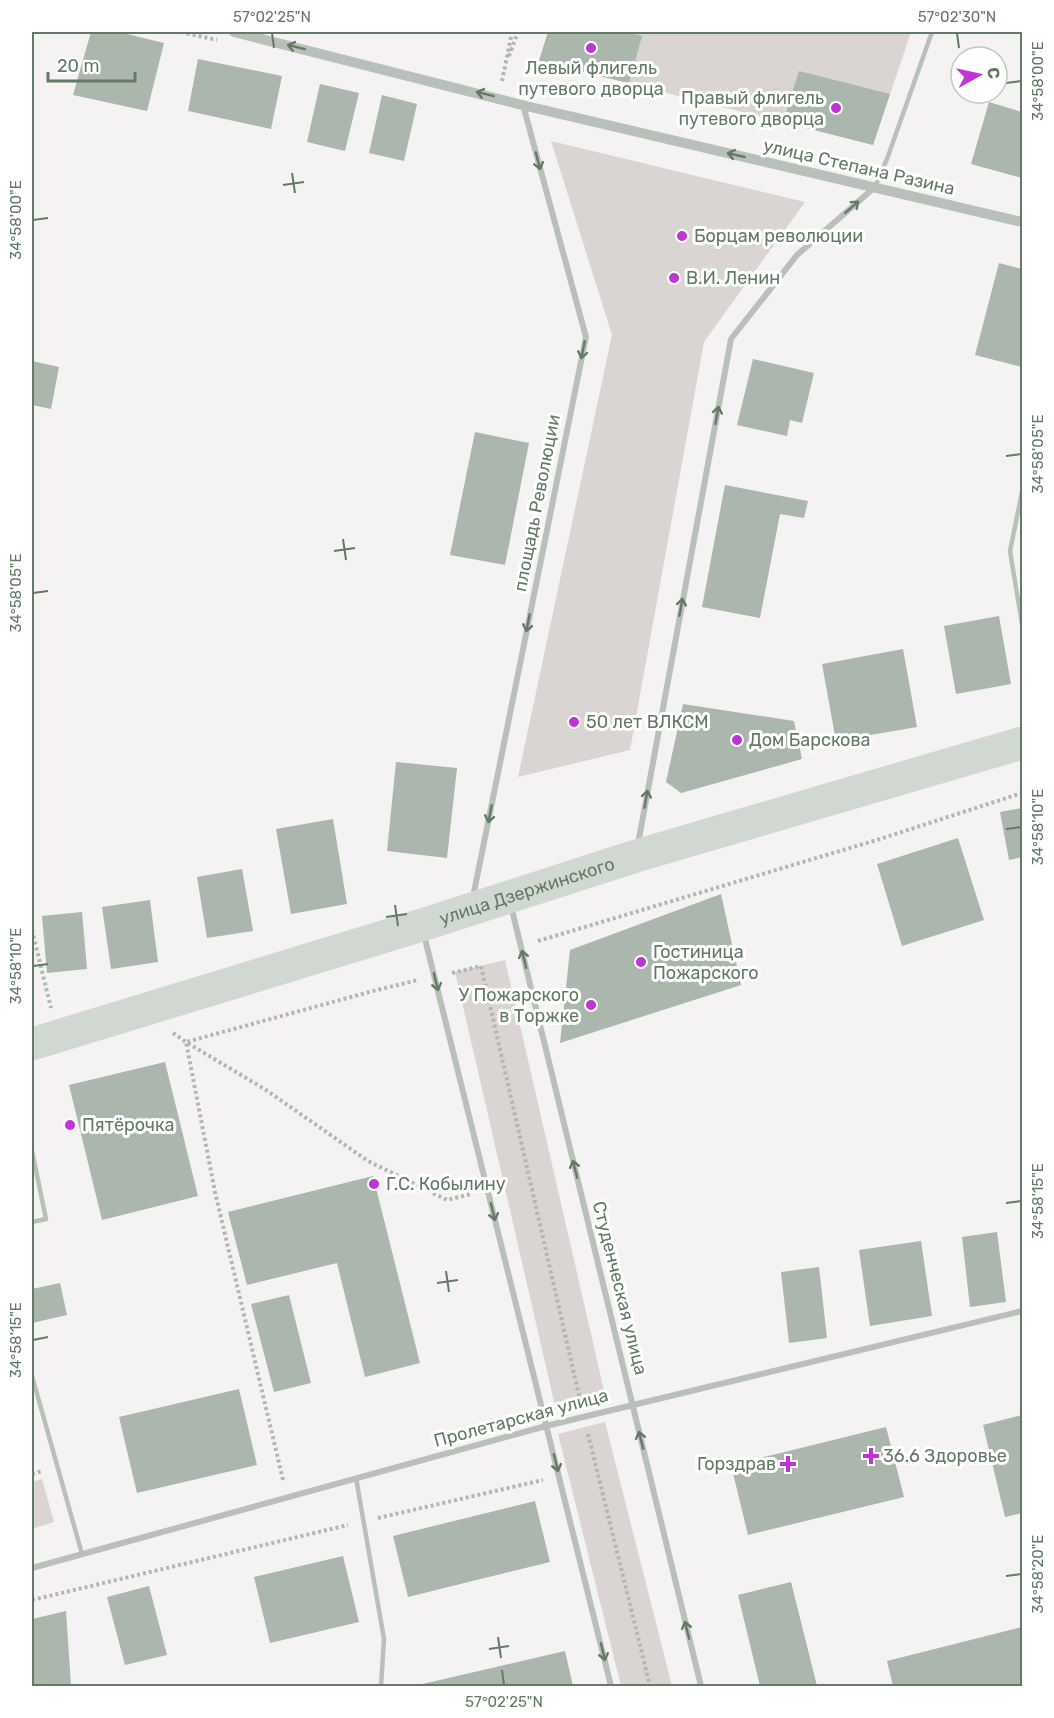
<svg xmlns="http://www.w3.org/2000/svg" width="1054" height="1718" font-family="Rubik,sans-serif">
  <rect width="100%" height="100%" fill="#f5f2f3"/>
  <path fill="#dad4d2" d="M548 32H911L873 145 539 61Z
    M551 141 805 202 704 342 630 750 518 777 612 335Z
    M505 960 606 1399 556 1410 455 972Z
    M605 1422 672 1686H621L558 1434Z
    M42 1479 54 1522 32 1529V1482Z"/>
  <path fill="#abb6ac" d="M91 32H119L164 43 147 111 73 95Z
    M548 32H626L642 36 629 83 539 61Z
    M198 59 282 76 271 129 188 111Z
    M799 71 890 94 873 145 783 122Z
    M320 84 359 93 345 151 307 142Z
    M382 95 417 104 404 161 369 153Z
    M989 102 1022 112V178L971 164Z
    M999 263 1022 269V367L975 355Z
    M753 359 814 373 802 423 790 420 787 436 737 425Z
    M32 361 59 367 51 409 32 405Z
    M475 432 529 443 505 565 450 555Z
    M725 485 808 501 804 518 780 514 760 618 702 607Z
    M999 616 1011 684 956 694 944 626Z
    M903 649 917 727 836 741 822 664Z
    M683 704 794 721 802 759 681 793 666 782Z
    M396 762 457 768 447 858 387 851Z
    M1022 808V857L1009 860 1000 812Z
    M333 819 347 904 291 914 276 829Z
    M958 838 984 920 902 946 877 864Z
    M242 869 253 931 207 938 197 877Z
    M721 894 741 985 560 1043 570 950Z
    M150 900 158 962 111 969 102 907Z
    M82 912 87 969 47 973 42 916Z
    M165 1062 198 1196 102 1220 69 1085Z
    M373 1176 420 1363 365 1377 337 1263 247 1285 228 1212Z
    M997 1232 1006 1302 970 1307 962 1237Z
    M921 1241 932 1316 870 1326 859 1250Z
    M819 1267 827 1338 789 1343 781 1272Z
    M60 1283 67 1315 32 1323V1289Z
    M289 1295 311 1383 274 1392 251 1304Z
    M239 1389 257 1465 137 1493 119 1417Z
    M1022 1415V1513L1005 1517 983 1425Z
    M886 1427 904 1497 748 1535 731 1465Z
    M535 1501 550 1562 408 1597 393 1536Z
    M343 1556 359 1622 270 1643 254 1577Z
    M791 1582 817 1686H760L738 1595Z
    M149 1586 167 1655 125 1665 107 1597Z
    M66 1611 71 1686H32V1619Z
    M1022 1627V1686H893L887 1661Z
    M565 1651 573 1686H414Z"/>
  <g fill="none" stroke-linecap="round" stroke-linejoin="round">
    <path stroke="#b1b8b2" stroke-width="4" stroke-dasharray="3 3" stroke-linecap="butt" d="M181 32 217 40
      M509 56 518 32
      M502 81 512 32
      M32 930 51 1008
      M538 941 880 839 1022 793
      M452 973 481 966 580 1400
      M173 1033 186 1042 266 1090 368 1161 447 1200 471 1194
      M588 1434 650 1686
      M32 1474 42 1471
      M283 1480 215 1192 186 1042 373 991 418 980
      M378 1518 543 1480
      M32 1600 348 1525"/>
    <path stroke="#b8c0b9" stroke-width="4.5" d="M875 187 887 159 932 32
      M1022 492 1010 551 1022 624
      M32 1151 46 1219 32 1222
      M32 1376 82 1554
      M356 1478 384 1639 381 1686"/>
    <path stroke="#b8c0b9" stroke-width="6" d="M638 844 731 339 797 255 875 187
      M473 897 586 337 523 105
      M511 906 701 1686
      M424 935 611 1686
      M32 1568 546 1426 1022 1311"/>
    <path stroke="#b8c0b9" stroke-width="10" d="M234 32 522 105 1022 222"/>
    <path stroke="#d1d8d1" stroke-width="33" id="s1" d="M32 1044 422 925 636 856 1022 743"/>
  </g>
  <defs><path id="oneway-shaft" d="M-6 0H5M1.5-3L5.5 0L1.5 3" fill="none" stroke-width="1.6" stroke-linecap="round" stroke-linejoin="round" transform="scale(1.5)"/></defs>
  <g stroke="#637b65">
    <use href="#oneway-shaft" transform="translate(296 47) rotate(-166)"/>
    <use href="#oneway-shaft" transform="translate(485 94) rotate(-166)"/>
    <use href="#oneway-shaft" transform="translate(736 155) rotate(-167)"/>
    <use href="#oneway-shaft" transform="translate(538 161) rotate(75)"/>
    <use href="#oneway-shaft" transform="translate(852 207) rotate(-41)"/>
    <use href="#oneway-shaft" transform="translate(583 350) rotate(101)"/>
    <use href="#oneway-shaft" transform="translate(717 415) rotate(-80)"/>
    <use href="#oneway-shaft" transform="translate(681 607) rotate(-80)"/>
    <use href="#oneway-shaft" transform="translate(528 623) rotate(101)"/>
    <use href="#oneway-shaft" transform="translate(646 799) rotate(-80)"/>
    <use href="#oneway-shaft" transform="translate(490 814) rotate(101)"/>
    <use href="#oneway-shaft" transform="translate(524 959) rotate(-104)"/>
    <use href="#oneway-shaft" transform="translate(436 982) rotate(76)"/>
    <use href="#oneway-shaft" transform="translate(575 1169) rotate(-104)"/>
    <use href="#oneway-shaft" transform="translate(493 1212) rotate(76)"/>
    <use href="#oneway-shaft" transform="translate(641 1440) rotate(-104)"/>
    <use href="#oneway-shaft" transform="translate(556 1463) rotate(76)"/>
    <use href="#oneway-shaft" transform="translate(687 1630) rotate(-104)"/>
    <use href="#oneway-shaft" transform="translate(603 1652) rotate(76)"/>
  </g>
  <path fill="none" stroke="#637b65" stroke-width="2" d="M272 33 274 48M957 33 959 48M1006 83 1021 81M292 173 295 193M283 185 304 182M33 220 48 218M1006 456 1021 454M343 539 346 560M334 551 355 548M33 593 48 591M1006 829 1021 827M395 905 398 926M386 917 407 914M33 966 48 964M1006 1203 1021 1201M446 1271 449 1292M437 1283 458 1280M33 1340 48 1337M1006 1576 1021 1574M498 1637 501 1658M489 1649 509 1646M502 1670 504 1685"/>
  <g fill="#c033d5" stroke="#fff" stroke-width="2">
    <circle cx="591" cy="48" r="6"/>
    <circle cx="836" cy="108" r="6"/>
    <circle cx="682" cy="236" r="6"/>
    <circle cx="674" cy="278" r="6"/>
    <circle cx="574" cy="722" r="6"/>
    <circle cx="737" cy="740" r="6"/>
    <circle cx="641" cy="962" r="6"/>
    <circle cx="591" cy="1005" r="6"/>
    <circle cx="70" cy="1125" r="6"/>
    <circle cx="374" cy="1184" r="6"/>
    <path d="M868 1447h6v6h6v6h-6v6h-6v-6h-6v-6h6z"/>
    <path d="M785 1455h6v6h6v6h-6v6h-6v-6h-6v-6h6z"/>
  </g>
  <g text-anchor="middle" stroke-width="6" stroke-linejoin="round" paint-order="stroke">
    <g font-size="18" fill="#637b65" stroke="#fff" text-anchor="start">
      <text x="591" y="74" text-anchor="middle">Левый флигель<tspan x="591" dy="21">путевого дворца</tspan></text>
      <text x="824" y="104" text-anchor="end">Правый флигель<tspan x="824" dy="21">путевого дворца</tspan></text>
      <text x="694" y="242">Борцам революции</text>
      <text x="686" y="284">В.И. Ленин</text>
      <text x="586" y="728">50 лет ВЛКСМ</text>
      <text x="749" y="746">Дом Барскова</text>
      <text x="653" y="958">Гостиница<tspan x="653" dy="21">Пожарского</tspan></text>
      <text x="579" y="1001" text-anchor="end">У Пожарского<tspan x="579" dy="21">в Торжке</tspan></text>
      <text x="82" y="1131">Пятёрочка</text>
      <text x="386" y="1190">Г.С. Кобылину</text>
      <text x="883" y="1462">36.6 Здоровье</text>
      <text x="776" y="1470" text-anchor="end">Горздрав</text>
    </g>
    <g font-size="18" fill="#637b65" stroke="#fff">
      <text transform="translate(859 167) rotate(13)" y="6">улица Степана Разина</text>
      <text transform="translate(537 503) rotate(-79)" y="6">площадь Революции</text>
      <text dy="6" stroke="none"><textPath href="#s1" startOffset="518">улица Дзержинского</textPath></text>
      <text transform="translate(620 1288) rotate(76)" y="6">Студенческая улица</text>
      <text transform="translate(521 1418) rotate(-15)" y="6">Пролетарская улица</text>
    </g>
  </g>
  <rect width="1054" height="1718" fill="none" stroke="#ffffff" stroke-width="66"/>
  <g transform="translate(979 75) rotate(82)"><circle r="28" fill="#ffffff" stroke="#c1cac1" stroke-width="1.5"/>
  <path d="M0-4.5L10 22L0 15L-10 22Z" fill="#c033d5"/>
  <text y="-9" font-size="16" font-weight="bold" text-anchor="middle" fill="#637b65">С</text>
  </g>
  <path d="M48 72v9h87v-9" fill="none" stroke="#637b65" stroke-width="3"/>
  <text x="57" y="72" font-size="18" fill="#637b65" stroke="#ffffff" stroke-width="4.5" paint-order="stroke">20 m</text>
  <rect x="33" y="33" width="988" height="1652" fill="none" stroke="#637b65" stroke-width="2"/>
  <g font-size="15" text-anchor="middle" fill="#637b65">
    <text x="272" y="22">57°02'25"N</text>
    <text x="957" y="22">57°02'30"N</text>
    <text transform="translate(1038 81) rotate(-90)" y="5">34°58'00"E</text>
    <text transform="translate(16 220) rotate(-90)" y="5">34°58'00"E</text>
    <text transform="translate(1038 454) rotate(-90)" y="5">34°58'05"E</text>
    <text transform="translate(16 593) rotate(-90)" y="5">34°58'05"E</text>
    <text transform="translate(1038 827) rotate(-90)" y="5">34°58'10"E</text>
    <text transform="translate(16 966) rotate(-90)" y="5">34°58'10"E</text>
    <text transform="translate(1038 1201) rotate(-90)" y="5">34°58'15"E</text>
    <text transform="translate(16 1340) rotate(-90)" y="5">34°58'15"E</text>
    <text transform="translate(1038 1574) rotate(-90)" y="5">34°58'20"E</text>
    <text x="504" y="1707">57°02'25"N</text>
  </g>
</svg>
